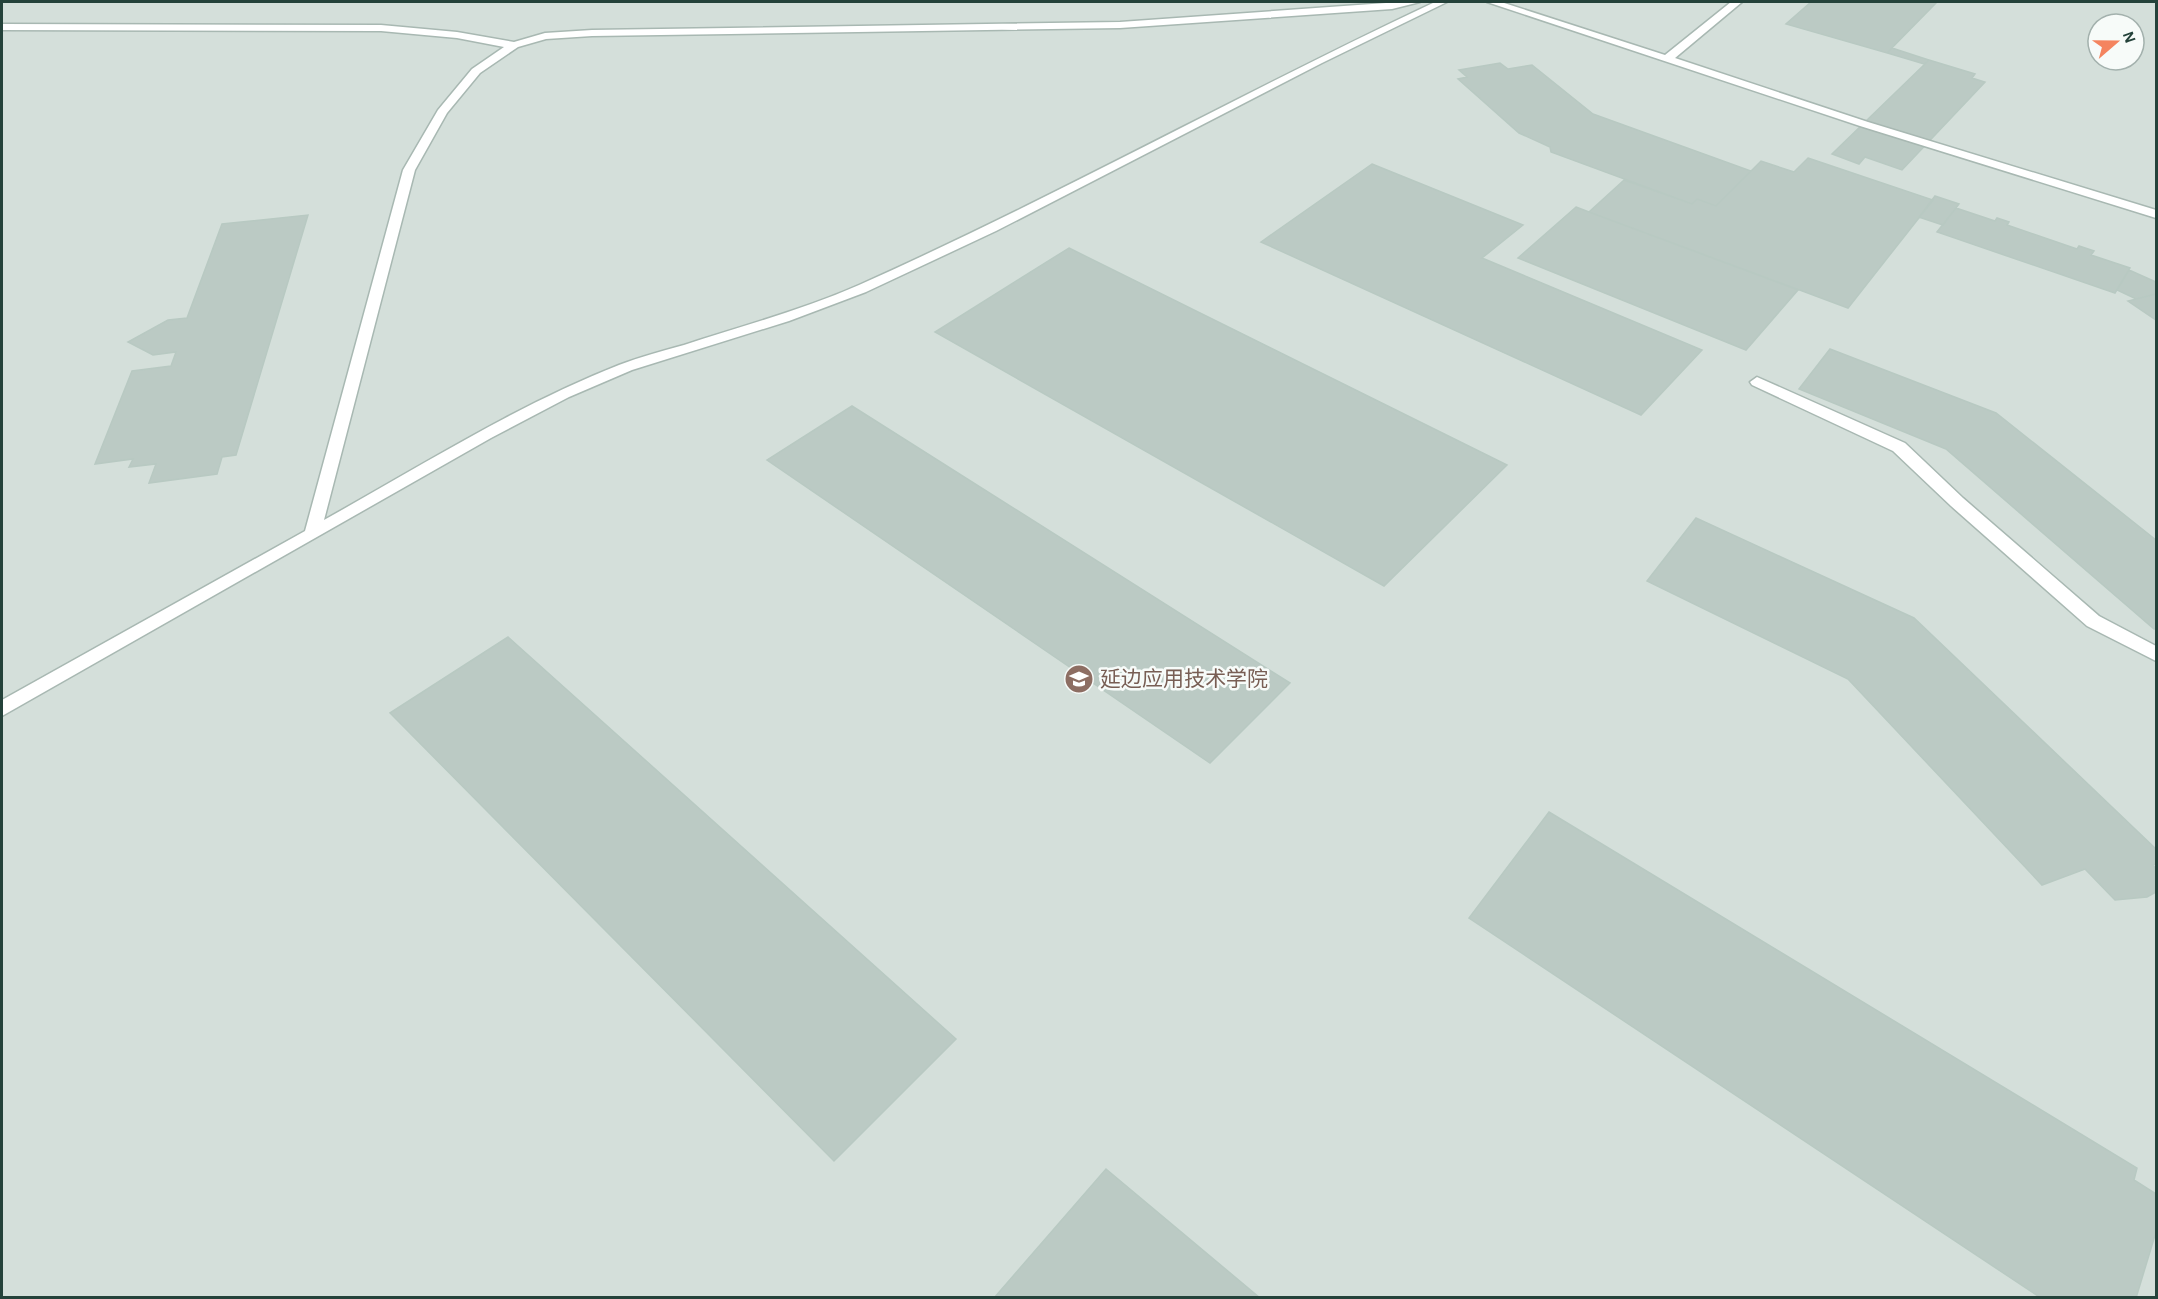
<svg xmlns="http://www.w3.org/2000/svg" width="2158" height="1299" font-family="'Alegreya Sans','Noto Sans SC',sans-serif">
  <rect width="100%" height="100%" fill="#e6efeb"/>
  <path fill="#d4dfda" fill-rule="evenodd" d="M2 2H2156V1297H2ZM2098 24H2134V60H2098Z"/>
  <path fill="#bbcac4" stroke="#b8c9c2" stroke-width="1.5" d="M1811 2H1937L1887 53 1786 24Z
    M1892 48 1929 60 1924 64 1887 53Z
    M1929 60 1975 74 1972 78 1985 82 1902 170 1865 157 1859 164 1832 154Z
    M1500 63 1508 69 1532 65 1593 114 1751 171 1716 206 1697 199 1692 204 1551 152 1550 147 1519 133 1458 79 1467 77 1459 70Z
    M1808 158 1933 200 1848 308 1589 212 1624 180 1692 204 1697 199 1716 206 1761 161 1794 172Z
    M1372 164 1523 225 1482 258 1702 350 1641 415 1261 242Z
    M1935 196 1959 204 1943 225 1919 217Z
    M1576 207 1589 212 1798 290 1746 350 1518 258Z
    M1956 208 1995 221 1997 218 2009 222 2007 225 2077 249 2079 246 2094 251 2091 255 2130 268 2115 293 1937 232Z
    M308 215 236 455 222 457 217 474 149 483 156 464 129 467 133 459 95 464 132 371 171 366 176 352 153 355 128 342 168 320 187 318 222 224Z
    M1069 248 1507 465 1384 586 935 332Z
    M2129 270 2156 282V294L2136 299 2117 290Z
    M2156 294V320L2128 301Z
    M1830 349 1996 413 2156 540V629H2154L1946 449 1799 389Z
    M852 406 1290 683 1210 763 767 460Z
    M1696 518 1914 618 2156 849V864L2153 865 2156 869V892L2147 897 2115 900 2085 869 2042 885 1848 679 1647 581Z
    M508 637 956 1039 834 1161 390 713Z
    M1549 812 2137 1168 2134 1180 2156 1194V1232L2136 1298H2041L1469 918Z
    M1106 1169 1260 1298H994Z"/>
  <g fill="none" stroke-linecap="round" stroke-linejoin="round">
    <g stroke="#a8b8b2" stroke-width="3">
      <path id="minor" d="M1400 2H1420L1392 9 1120 28 592 36 546 39 518 47 480 73 447 113 415 170 324 520C421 466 515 406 619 365 640 357 662 351 684 345 742 326 802 310 859 285 1054 198 1241 93 1435 2H1447L1322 63 996 231 866 292 789 321 632 370 569 397 491 438 2 716V700L305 531 403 170 438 110 472 69 504 47 457 38 381 31 2 30V24L381 25 457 32 514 42 545 33 592 30 1120 22Z
        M1487 2H1501L1665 55 1731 2H1742L1675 58 1868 122 2156 210V218L1860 126Z
        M1757 377 1905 443 1963 498 2099 616 2156 646V661L2087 626 1951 506 1893 451 1752 385 1750 382Z"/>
    </g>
    <use href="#minor" fill="#fff" fill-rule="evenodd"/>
  </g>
  <defs>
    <g id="university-disc" transform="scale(1.5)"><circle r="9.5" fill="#8d6e63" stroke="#f7fbf9"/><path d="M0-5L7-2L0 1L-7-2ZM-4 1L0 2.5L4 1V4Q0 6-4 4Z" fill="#fff"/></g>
  </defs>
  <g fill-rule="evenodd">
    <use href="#university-disc" x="1079" y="679"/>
  </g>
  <g text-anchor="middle" stroke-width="5" stroke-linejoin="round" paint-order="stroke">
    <g font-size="21" fill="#785e54" stroke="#f7fbf9" text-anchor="start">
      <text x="1100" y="686">延边应用技术学院</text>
    </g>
  </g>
  <rect width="2158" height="1299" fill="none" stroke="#24423a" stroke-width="6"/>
  <g transform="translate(2116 42) rotate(70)"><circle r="28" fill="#f7fbf9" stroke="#a3b1ad" stroke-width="1.5"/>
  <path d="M0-4.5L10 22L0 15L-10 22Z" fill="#f4845f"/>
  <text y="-9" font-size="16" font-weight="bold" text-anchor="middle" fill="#24423a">N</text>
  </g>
</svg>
